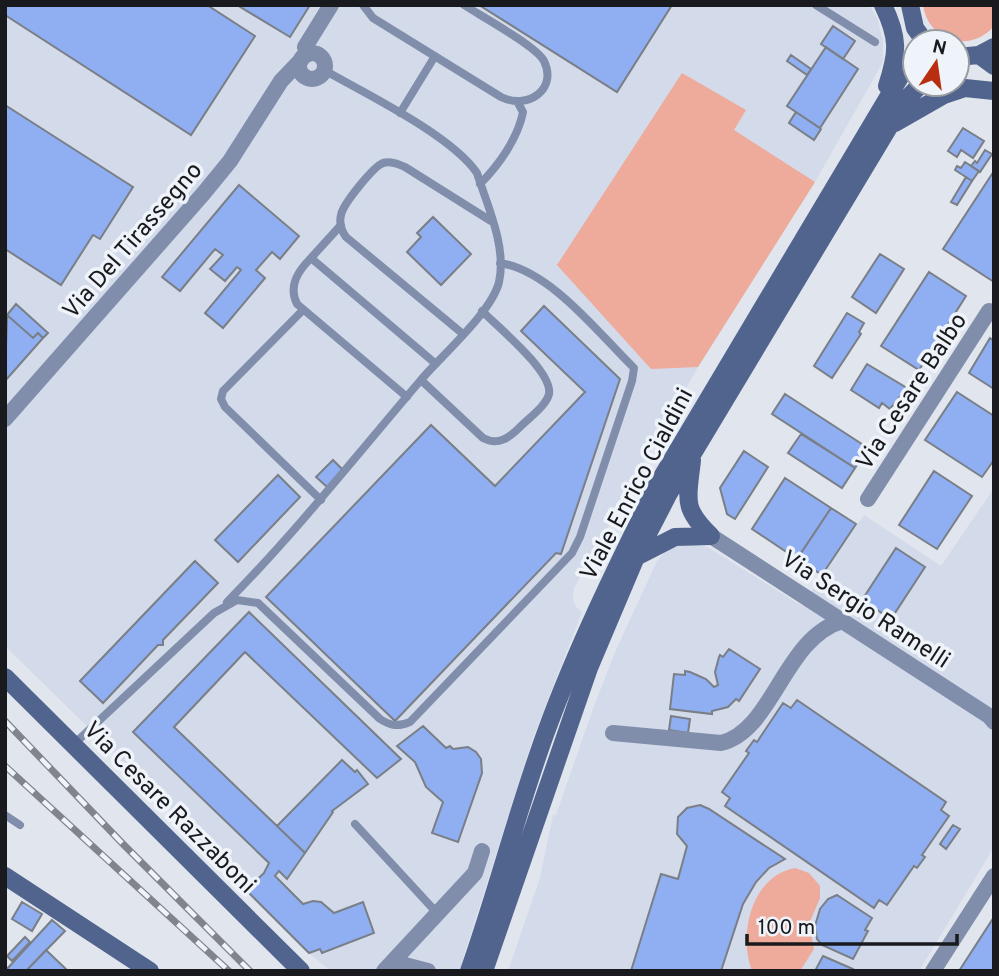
<svg xmlns="http://www.w3.org/2000/svg" width="999" height="976" font-family="Overpass,sans-serif">
  <rect width="100%" height="100%" fill="#e1e5ed"/>
  <path fill="#d3dae9" d="M5 5H869L877 18 883 40V62L815 182 698 367 574 588 573 601 576 607 582 612 533 738 459 971H330L309 953 102 741 5 646Z
    M994 488V847L919 971H508L540 878 553 815H556L593 709 615 652 657 561 668 548 692 543 709 548 802 606 864 515 941 566Z"/>
  <path fill="#eeaa9a" d="M923 5H994V26C971 54 928 41 923 5Z
    M682 73 746 110 734 130 815 182 698 367 651 369 557 265Z
    M795 868 809 873 820 886V898L809 924 814 949 800 971H752C738 935 751 876 795 868Z"/>
  <path fill="#8faff2" stroke="#7a7e85" stroke-width="2" d="M5 5H207L255 36 191 135 5 15Z
    M237 5H310L290 37Z
    M479 5H672L617 92Z
    M833 26 855 41 843 59 821 44Z
    M826 47 858 69 820 128 787 106Z
    M791 55 811 69 807 75 787 61Z
    M5 105 133 187 100 239 93 235 61 285 5 249Z
    M796 112 821 129 814 140 789 123Z
    M963 128 984 141 973 158 961 150 957 157 948 151Z
    M985 150 992 154 980 172 971 166 975 161 977 163Z
    M965 162 979 171 972 181 955 170 957 166 961 168Z
    M992 174 994 176V282L943 249Z
    M966 177 972 181 957 205 951 202Z
    M239 185 299 236 280 259 272 252 256 270 265 278 223 328 205 313 241 270 237 267 225 281 210 269 223 255 215 249 180 291 162 277Z
    M433 217 471 254 441 285 407 252 421 237 417 233Z
    M880 254 904 269 876 313 852 297Z
    M929 272 966 296 919 370 881 346Z
    M16 304 48 333 43 338 38 333 33 338 7 315Z
    M544 306 620 379 561 554 556 553 395 721 266 597 431 425 495 486 585 392 521 331Z
    M847 313 864 323 859 332 861 334 832 378 814 366Z
    M7 315 33 338 38 333 43 338 5 381Z
    M990 338 994 341V389L969 373Z
    M867 364 907 388 890 409 882 403 879 408 851 390Z
    M957 392 994 416V460L982 477 925 440Z
    M785 394 868 448 855 468 772 414Z
    M801 434 855 468 842 488 788 453Z
    M744 451 768 467 735 519 727 514 720 488Z
    M333 460 344 471 327 487 316 477Z
    M934 471 972 496 937 549 899 525Z
    M278 475 300 497 238 562 215 540Z
    M785 478 831 508 797 559 752 529Z
    M831 508 856 524 822 575 797 559Z
    M896 548 925 567 891 619 862 600Z
    M195 561 218 583 163 640V645H158L103 703 80 681Z
    M249 612 401 759 377 778 245 652 174 727 305 853 287 879 279 871 275 876 303 904 313 901 321 902 334 913 363 902 374 933 322 953 320 949 309 953 246 890 264 873 269 863 133 732Z
    M729 649 760 669 739 701 736 699 728 707 712 711V714L670 709 674 674 685 675V671L690 672 706 679 714 687 718 685 715 672 719 657 720 655 723 657Z
    M797 700 946 802 941 810 949 816 922 855 925 857 917 868 914 866 887 905 879 900 874 908 725 806 730 798 722 792 749 753 746 751 754 740 757 742 783 703 791 708Z
    M671 716 690 719 688 733 669 730Z
    M423 726 446 748 450 746 453 749 468 747 476 752 481 759 482 773 458 842 432 833 443 802 426 787 415 762 397 746Z
    M342 760 355 772 357 770 368 784 332 811 333 812 305 853 277 826Z
    M700 805 709 809 785 859 769 868 756 882 743 904 721 971H631L661 874 678 879 687 846 677 834 678 817 687 808Z
    M953 825 960 829 946 849 940 844Z
    M837 895 872 918 865 930 868 931 853 959 822 945 817 939 815 926 820 909 828 899Z
    M22 902 42 914 32 931 12 919Z
    M994 917V971H959Z
    M52 920 65 931 26 971H5Z
    M25 937 30 942 12 961 7 956Z
    M46 950 68 971H26Z
    M823 956 853 969 852 971H815Z"/>
  <g fill="none" stroke-linecap="round" stroke-linejoin="round">
    <path stroke="#808eab" stroke-width="8" d="M363 5 373 18 501 97C527 110 558 90 544 61 536 46 481 16 464 5
      M816 5 875 42
      M400 113 435 56
      M480 184C499 165 518 138 523 112L518 103
      M311 258 341 225
      M303 310 223 391 221 399 225 407 321 500
      M463 334 346 237C341 230 339 223 341 215 343 204 373 167 383 163 391 161 398 164 405 167L491 221
      M421 380 483 438C498 446 509 438 520 427 529 418 546 406 549 394 553 372 498 327 482 311
      M407 397 297 304C288 286 298 271 311 258L436 364
      M227 602C296 532 356 456 420 381 441 356 492 312 499 282 507 247 487 205 477 173 451 135 366 94 324 70
      M73 745 214 613 237 600 258 603 380 719C391 726 398 727 410 722L572 553 580 537 632 381 634 368C598 333 551 271 500 263
      M5 815 20 825
      M355 824 437 913"/>
    <path stroke="#808eab" stroke-width="16" d="M299 66a13 13 0 1 1 26 0a13 13 0 1 1-26 0Z
      M307 55 305 47 331 5
      M5 419 203 194 230 161 281 81 302 59
      M868 499 989 311 994 314
      M711 536 989 716 994 722
      M613 733 721 743C773 731 784 638 842 621
      M393 962 428 971
      M384 971 475 873 482 851
      M933 971 994 876"/>
    <path stroke="#51648d" stroke-width="18" d="M883 5C899 38 898 52 887 86
      M910 5 915 28 925 42
      M979 55 994 66
      M957 57 979 55 994 47
      M895 123 944 95 965 88 994 91
      M692 460C688 499 681 507 711 536
      M636 557 675 537 711 536
      M5 677 301 971
      M5 876 150 971
      M469 971C497 892 517 811 546 732 577 647 617 566 657 485L915 52
      M484 971 589 668 636 557 669 493 904 102 921 84"/>
    <g stroke="#81848a" stroke-width="7">
      <path id="rail" d="M5 721 123 844 250 971
        M5 766 229 971"/>
    </g>
    <use href="#rail" stroke="#eff3fa" stroke-width="4.5" stroke-dasharray="13" stroke-linecap="butt"/>
  </g>
  <g text-anchor="middle" stroke-width="7" stroke-linejoin="round" paint-order="stroke">
    <g font-size="24" fill="#191a1d" stroke="#eff3fa">
      <text transform="translate(132 240) rotate(-49)" y="8">Via Del Tirassegno</text>
      <text transform="translate(911 391) rotate(-57)" y="8">Via Cesare Balbo</text>
      <text transform="translate(636 484) rotate(-62)" y="8">Viale Enrico Cialdini</text>
      <text transform="translate(866 609) rotate(33)" y="8">Via Sergio Ramelli</text>
      <text transform="translate(170 807) rotate(45)" y="8">Via Cesare Razzaboni</text>
    </g>
  </g>
  <rect width="999" height="976" fill="none" stroke="#191a1d" stroke-width="14"/>
  <g transform="translate(936 63) rotate(13)"><circle r="33" fill="#eff3fa" stroke="#999ca2" stroke-width="2"/>
  <path d="M0-5L12 26L0 18L-12 26Z" fill="#b92e0e"/>
  <text y="-10" font-size="19" font-weight="bold" text-anchor="middle" fill="#191a1d">N</text>
  </g>
  <path d="M747 934v10h210v-10" fill="none" stroke="#191a1d" stroke-width="3.5"/>
  <text x="758" y="934" font-size="21" fill="#191a1d" stroke="#eff3fa" stroke-width="5" paint-order="stroke">100 m</text>
</svg>
